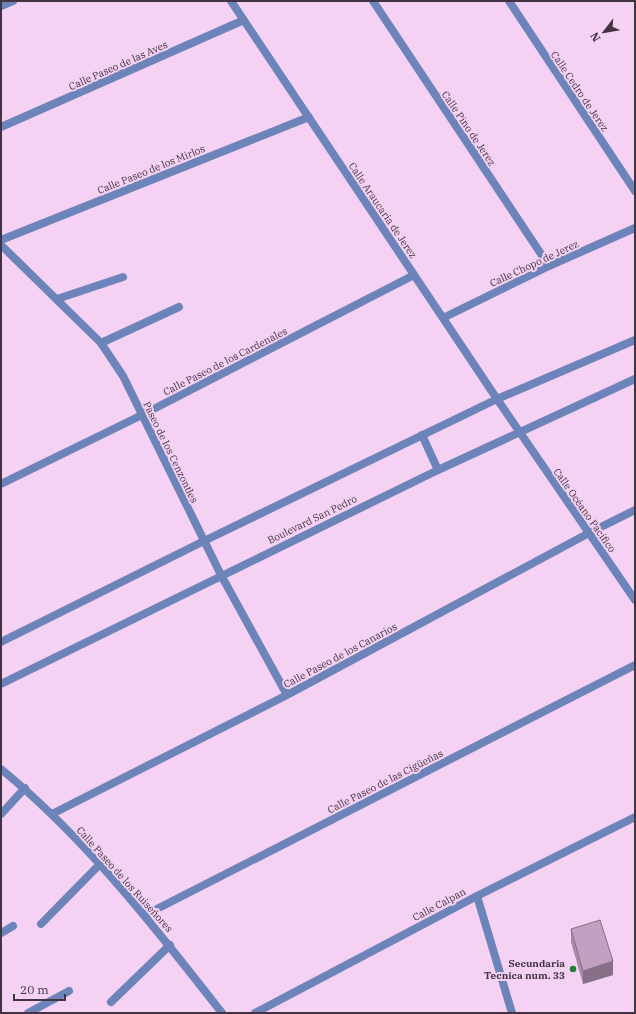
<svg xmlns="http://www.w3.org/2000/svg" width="636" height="1014" font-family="'IBM Plex Serif',serif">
  <rect width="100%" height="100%" fill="#f5d2f4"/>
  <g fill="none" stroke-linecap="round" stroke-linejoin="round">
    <path stroke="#6d84ba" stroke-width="8" d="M57 299 123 277
      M101 343 179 307"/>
    <path stroke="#6d84ba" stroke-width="8" d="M231 1 497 399 635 600
      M373 1 549 266
      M509 1 635 191
      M1 6 13 1
      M1 127 244 20
      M1 240 309 117
      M1 245 101 343 123 376 221 575 287 695
      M443 318 549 266 635 228
      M1 484 142 415 414 275
      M1 769C86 839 155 927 222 1013
      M1 814 25 788
      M52 814 287 695 589 533 635 510
      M477 896 512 1013
      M145 915 635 665
      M41 924 100 864
      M1 933 13 926
      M111 1002 170 945
      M28 1013 69 991
      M255 1013 477 896 635 817"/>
    <path stroke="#6d84ba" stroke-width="8" d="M422 435 438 470
      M1 642 204 541 497 399 635 340
      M1 684 438 470 635 379"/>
  </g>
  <path fill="#a68aa6" d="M571 929 613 975 583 984 571 942Z"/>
  <path fill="#877087" d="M613 961V975L583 984V971Z"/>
  <path fill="#c1a0c1" stroke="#877087" d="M600 920 613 961 583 971 571 929Z"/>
  <circle fill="#1e8032" stroke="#f5d2f4" stroke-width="1.5" cx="573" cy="969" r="4"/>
  <g text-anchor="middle" stroke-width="4" stroke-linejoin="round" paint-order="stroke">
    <g font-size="10" fill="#413340" stroke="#f5d2f4">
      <text transform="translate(118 65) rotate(-24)" y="4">Calle Paseo de las Aves</text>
      <text transform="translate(580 91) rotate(56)" y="4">Calle Cedro de Jerez</text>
      <text transform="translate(469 128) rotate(56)" y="4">Calle Pino de Jerez</text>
      <text transform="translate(151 169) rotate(-22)" y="4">Calle Paseo de los Mirlos</text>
      <text transform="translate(383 210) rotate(56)" y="4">Calle Araucaria de Jerez</text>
      <text transform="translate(534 263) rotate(-25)" y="4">Calle Chopo de Jerez</text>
      <text transform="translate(225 361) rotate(-27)" y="4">Calle Paseo de los Cardenales</text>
      <text transform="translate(171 452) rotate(64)" y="4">Paseo de los Cenzontles</text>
      <text transform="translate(585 510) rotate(55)" y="4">Calle Océano Pacífico</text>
      <text transform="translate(312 519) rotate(-26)" y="4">Boulevard San Pedro</text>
      <text transform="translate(340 655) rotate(-28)" y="4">Calle Paseo de los Canarios</text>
      <text transform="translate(385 781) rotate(-27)" y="4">Calle Paseo de las Cigüeñas</text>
      <text transform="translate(125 879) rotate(48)" y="4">Calle Paseo de los Ruiseñores</text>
      <text transform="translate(439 904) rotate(-28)" y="4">Calle Calpan</text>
    </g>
    <g font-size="10" font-weight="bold" fill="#413340" stroke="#f5d2f4" text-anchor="end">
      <text x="565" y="967">Secundaria<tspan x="565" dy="12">Tecnica num. 33</tspan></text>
    </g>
  </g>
  <rect width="636" height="1014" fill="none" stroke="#413340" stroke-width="4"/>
  <g transform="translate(604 32) rotate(239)" stroke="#f5d2f4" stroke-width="3" paint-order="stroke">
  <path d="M0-3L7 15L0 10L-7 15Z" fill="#413340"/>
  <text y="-6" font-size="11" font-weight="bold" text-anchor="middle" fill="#413340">N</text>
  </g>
  <path d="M14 994v6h51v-6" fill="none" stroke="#413340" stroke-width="2"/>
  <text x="20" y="994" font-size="12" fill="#413340" stroke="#f5d2f4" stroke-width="3" paint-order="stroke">20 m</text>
</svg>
